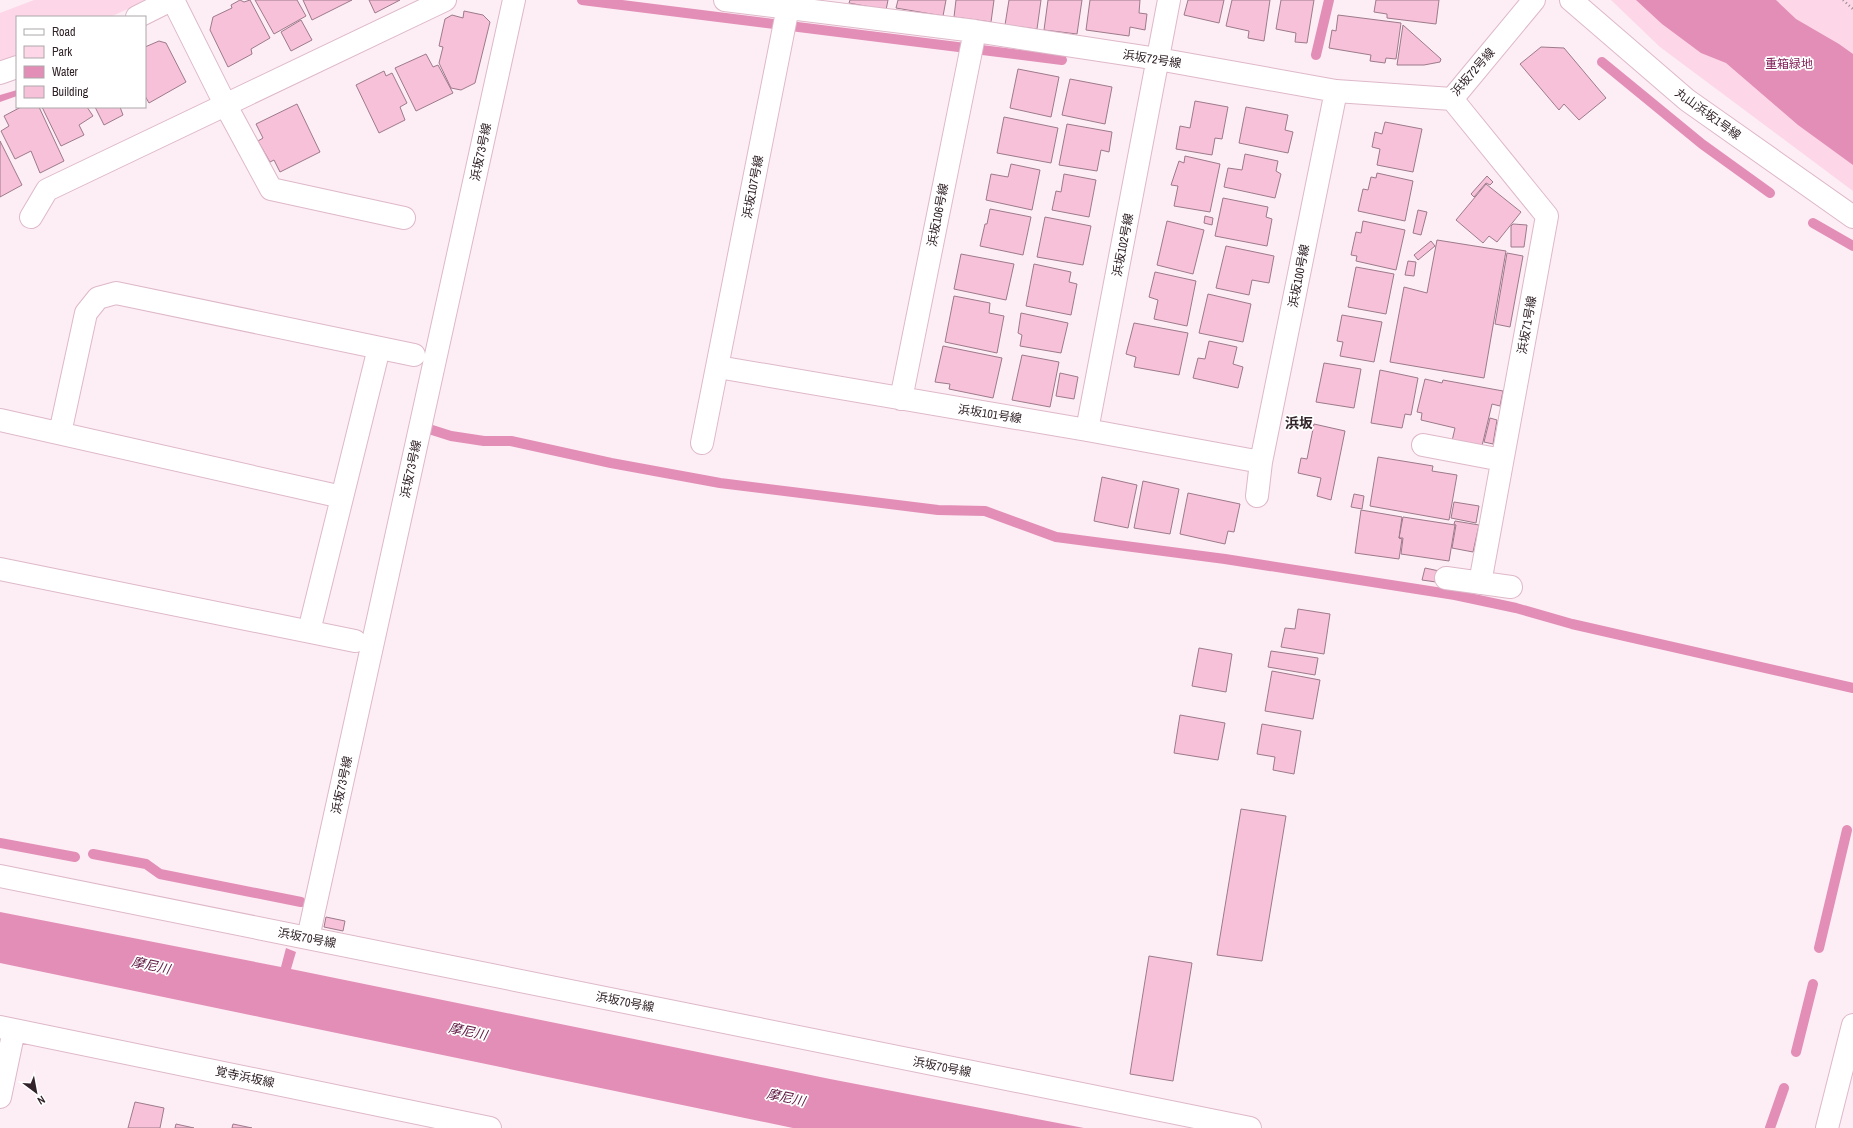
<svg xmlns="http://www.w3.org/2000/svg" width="1853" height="1128" font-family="'Archivo Narrow','Noto Sans JP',sans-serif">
  <rect width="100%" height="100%" fill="#fdedf4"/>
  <path fill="#fdd7e7" d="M34 0H148L110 17H17V57L0 64V13Z
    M1611 0H1853V191L1660 47Z"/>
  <path fill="#e28eb7" d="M1636 0H1776L1796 19 1839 44 1853 54V165L1798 125 1726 63 1701 53 1662 24Z
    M17 90V96L0 102V95Z
    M0 912 281 967 286 948 296 952 291 969 830 1079 1084 1128H793L0 963Z"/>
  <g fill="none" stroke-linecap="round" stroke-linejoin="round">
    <path stroke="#e28eb7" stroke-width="10" d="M582 0 1062 60
      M1316 55 1329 0
      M1602 62 1702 144 1770 193
      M1813 223 1853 246
      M429 429 451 436 484 441H511L611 463 720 483 938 510 985 511 1056 537 1225 559 1455 595 1516 608 1572 624 1853 688
      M0 843 75 857
      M93 854 146 864 160 874 301 902
      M1819 948 1847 830
      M1796 1052 1813 984
      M1770 1128 1784 1088"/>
  </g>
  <path fill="#f7c1da" stroke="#9d7a8a" d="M240 0 244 2 250 0 270 38 251 49 252 54 228 67 210 30 213 17 232 8 231 5Z
    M255 0H297L306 16 274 34Z
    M303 0H352L312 20Z
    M369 0H400L375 13Z
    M850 0H888L886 10 849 3Z
    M898 0H946L943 16 896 8Z
    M956 0H994L991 22 954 17Z
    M1009 0H1041L1037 29 1005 25Z
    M1048 0H1082L1077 34 1044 30Z
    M1090 0H1140L1139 13 1147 14 1145 30 1130 27 1129 36 1086 30Z
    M1188 0H1224L1219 23 1184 15Z
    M1232 0H1270L1264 41 1248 38 1249 31 1226 26Z
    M1281 0H1314L1307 43 1295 42 1296 33 1276 29Z
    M1376 0H1439L1436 24 1387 18V14L1374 12Z
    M464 11 483 15 490 22 475 83 461 90 451 88 439 63 443 47 439 46 445 19 452 15 463 18Z
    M1338 15 1401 23 1396 59 1386 58 1385 63 1370 61 1371 55 1329 48 1332 30 1336 31Z
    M301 20 312 40 291 51 281 32Z
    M1403 25 1441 59 1440 62 1424 65H1397Z
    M159 41 166 43 186 82 149 103 145 96V47Z
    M1541 47 1564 48 1606 98 1579 120 1564 104 1559 110 1520 64Z
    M426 54 433 67 438 65 453 93 416 111 395 68Z
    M1018 69 1059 77 1051 117 1010 108Z
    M384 71 386 76 392 73 407 103 400 107 405 120 379 133 356 85Z
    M1070 79 1112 87 1105 124 1062 115Z
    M1195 101 1228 107 1222 139 1215 138 1212 155 1176 149 1180 126 1190 128Z
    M297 104 320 152 280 172 274 160 270 162 258 141 263 138 256 124Z
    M21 107H39L64 161 40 173 31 151 15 159 1 131 9 126 4 116Z
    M42 107H87L93 116 79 125 84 135 61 146Z
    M95 107H120L123 115 104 125Z
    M1246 107 1288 115 1285 130 1293 132 1288 153 1239 143Z
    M1004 117 1058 128 1051 163 997 153Z
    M1385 122 1422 129 1413 172 1377 165 1380 149 1372 147 1375 132 1382 134Z
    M1067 124 1112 132 1109 152 1101 150 1097 171 1059 165Z
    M0 141 22 185 0 197Z
    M1245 154 1278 161 1276 171 1281 174 1275 198 1224 187 1228 168 1242 170Z
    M1185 156 1220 164 1210 212 1174 206 1178 186 1171 185 1179 161 1184 163Z
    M1011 164 1040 170 1032 210 986 200 991 174 1008 177Z
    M1377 173 1413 181 1405 221 1358 211 1363 189 1368 190 1371 177 1376 178Z
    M1064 174 1096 180 1089 217 1052 210 1056 191 1061 192Z
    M1487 176 1493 182 1490 185 1486 183 1474 197 1471 194Z
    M1486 184 1521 212 1497 242 1489 236 1483 243 1456 220Z
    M1223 198 1268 207 1266 217 1272 219 1267 246 1215 236Z
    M990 209 1031 217 1023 255 980 246 985 224H987Z
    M1418 210 1427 212 1421 235 1413 233Z
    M1205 216 1213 218 1212 225 1204 223Z
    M1045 217 1091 226 1083 265 1037 257Z
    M1167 221 1204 230 1193 274 1157 265Z
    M1363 221 1405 230 1396 270 1356 261 1357 256 1351 255 1356 232 1361 233Z
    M1513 224 1527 225 1524 247H1511V226Z
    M1437 240 1506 251 1484 378 1390 362 1404 287 1427 293Z
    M1431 241 1435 246 1418 260 1414 255Z
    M1226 246 1274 256 1269 283 1252 280 1249 295 1216 288Z
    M1507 253 1523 256 1510 327 1495 324Z
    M961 254 1014 264 1006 300 954 289Z
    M1408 261 1416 262 1414 276 1405 275Z
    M1034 264 1071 272 1069 282 1077 284 1071 315 1026 306Z
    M1356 267 1394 274 1386 314 1348 307Z
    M1155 272 1196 281 1187 326 1154 319 1158 300 1149 297Z
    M1208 294 1251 304 1243 342 1199 333Z
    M954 296 990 303 989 313 1004 316 997 353 945 342Z
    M1021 313 1068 323 1061 353 1020 346 1022 335 1018 333Z
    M1342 315 1382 322 1374 362 1340 356 1343 342 1337 341Z
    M1134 323 1188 333 1179 375 1134 367 1136 357 1126 354Z
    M1209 341 1237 347 1233 364 1243 367 1238 388 1193 378 1198 358 1205 359Z
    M943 346 1002 358 993 398 949 389 950 384 935 382Z
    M1022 355 1059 362 1050 407 1012 400Z
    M1324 363 1361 369 1354 408 1316 402Z
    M1380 370 1418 378 1411 415 1405 414 1402 428 1371 423Z
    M1060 373 1078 377 1074 399 1056 396Z
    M1425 379 1442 383 1443 380 1503 391 1500 406 1492 404 1482 446 1452 441 1455 428 1421 420 1422 413 1417 412Z
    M1490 418 1497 420 1493 444 1484 442Z
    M1314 424 1345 431 1331 500 1317 496 1321 478 1298 473 1301 458 1307 459Z
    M1378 457 1433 466 1432 471 1457 475 1449 520 1370 506Z
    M1102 477 1137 485 1128 528 1094 521Z
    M1143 481 1179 489 1170 534 1134 528Z
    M1188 493 1240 504 1234 532 1228 531 1225 544 1180 534Z
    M1354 494 1364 496 1362 509 1351 507Z
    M1454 502 1479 506 1476 523 1451 518Z
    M1361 510 1402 517 1399 538 1402 539 1399 559 1355 553Z
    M1403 517 1455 525 1449 561 1401 554 1403 538H1399Z
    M1455 521 1479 525 1473 552 1452 548 1456 525 1454 524Z
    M1425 568 1444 572 1443 583 1422 580Z
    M1298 609 1330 614 1324 654 1281 647 1285 628 1295 629Z
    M1199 648 1232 654 1226 692 1192 686Z
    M1271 651 1318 658 1315 675 1268 667Z
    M1272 671 1320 680 1313 719 1265 711Z
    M1180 715 1225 723 1218 760 1174 753Z
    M1262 724 1301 731 1294 774 1273 770 1275 757 1257 754Z
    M1241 809 1286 816 1262 961 1217 955Z
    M326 917 345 921 343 931 324 927Z
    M1149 956 1192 963 1173 1081 1130 1074Z
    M135 1102 164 1108 160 1128H128Z
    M176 1124 194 1128H175Z
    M233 1124 252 1128H232Z"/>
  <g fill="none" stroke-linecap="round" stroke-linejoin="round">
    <g stroke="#deb8c9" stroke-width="24">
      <path id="minor" d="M173 0 225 104 271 189 404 218
        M725 0 975 31 1158 59 1336 91 1452 99 1534 0
        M1571 0 1687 100 1853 217
        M137 17 171 0
        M0 73 17 67
        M1452 99 1547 216 1480 583
        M31 217 47 190 445 0
        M718 367 1087 430 1261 462
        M901 399 975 31
        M0 420 342 497
        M1087 430 1169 0
        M60 433 86 313 98 298 116 293 414 355
        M702 443 788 7
        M1423 445 1502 460
        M1257 496 1261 462 1336 91
        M0 569 355 641
        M1446 578 1511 587
        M309 631 379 348
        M0 876 1250 1128
        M308 938 514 0
        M0 1027 490 1128
        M0 1097 14 1030
        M1827 1128 1853 1025"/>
    </g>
    <path stroke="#97888e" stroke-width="2.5" stroke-dasharray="1 3" stroke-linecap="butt" d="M1843 0 1853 9"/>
    <use href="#minor" stroke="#fff" stroke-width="22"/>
  </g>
  <g text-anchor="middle" stroke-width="3.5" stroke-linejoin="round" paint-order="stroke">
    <g font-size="12" fill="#312329" stroke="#fff">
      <text transform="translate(1152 59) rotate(9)" y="4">浜坂72号線</text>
      <text transform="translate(1473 72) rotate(-49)" y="4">浜坂72号線</text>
      <text transform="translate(1708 114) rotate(36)" y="4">丸山浜坂1号線</text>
      <text transform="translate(481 152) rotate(-78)" y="4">浜坂73号線</text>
      <text transform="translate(753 187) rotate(-79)" y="4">浜坂107号線</text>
      <text transform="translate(938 215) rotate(-79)" y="4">浜坂106号線</text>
      <text transform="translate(1123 245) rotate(-79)" y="4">浜坂102号線</text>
      <text transform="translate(1299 276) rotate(-79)" y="4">浜坂100号線</text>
      <text transform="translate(1527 325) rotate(-80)" y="4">浜坂71号線</text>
      <text transform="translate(990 414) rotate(9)" y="4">浜坂101号線</text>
      <text transform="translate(411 469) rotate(-78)" y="4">浜坂73号線</text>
      <text transform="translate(342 785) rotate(-78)" y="4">浜坂73号線</text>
      <text transform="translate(307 938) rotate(11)" y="4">浜坂70号線</text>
      <text transform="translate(625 1002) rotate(11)" y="4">浜坂70号線</text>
      <text transform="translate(942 1067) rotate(11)" y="4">浜坂70号線</text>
      <text transform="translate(245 1077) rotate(12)" y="4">覚寺浜坂線</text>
    </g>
    <g font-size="12" fill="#84235b" stroke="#fff">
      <text x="1789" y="68">重箱緑地</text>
    </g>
    <g font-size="13" font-style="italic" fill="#5d143f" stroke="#fff">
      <text transform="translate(151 965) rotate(12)" y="5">摩尼川</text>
      <text transform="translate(468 1031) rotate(12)" y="5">摩尼川</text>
      <text transform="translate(786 1097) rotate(12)" y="5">摩尼川</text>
    </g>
    <g font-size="14" font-weight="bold" fill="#312329" stroke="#fff">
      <text x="1299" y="428">浜坂</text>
    </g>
  </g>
  <rect x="16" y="16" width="130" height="92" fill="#ffffff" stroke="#ada7a9"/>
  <rect x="24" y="29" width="20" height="6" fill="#ffffff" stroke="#ada7a9"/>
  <text x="52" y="36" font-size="12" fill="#312329">Road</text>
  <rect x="24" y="46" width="20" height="12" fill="#fdd7e7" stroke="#ada7a9"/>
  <text x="52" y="56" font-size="12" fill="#312329">Park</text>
  <rect x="24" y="66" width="20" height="12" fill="#e28eb7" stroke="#ada7a9"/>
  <text x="52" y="76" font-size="12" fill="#312329">Water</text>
  <rect x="24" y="86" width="20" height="12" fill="#f7c1da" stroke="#ada7a9"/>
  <text x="52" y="96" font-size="12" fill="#312329">Building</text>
  <g transform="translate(36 1092) rotate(148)" stroke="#ffffff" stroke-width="3" paint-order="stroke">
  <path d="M0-3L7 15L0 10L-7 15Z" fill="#312329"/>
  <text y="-6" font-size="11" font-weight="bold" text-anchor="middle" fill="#312329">N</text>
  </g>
</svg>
